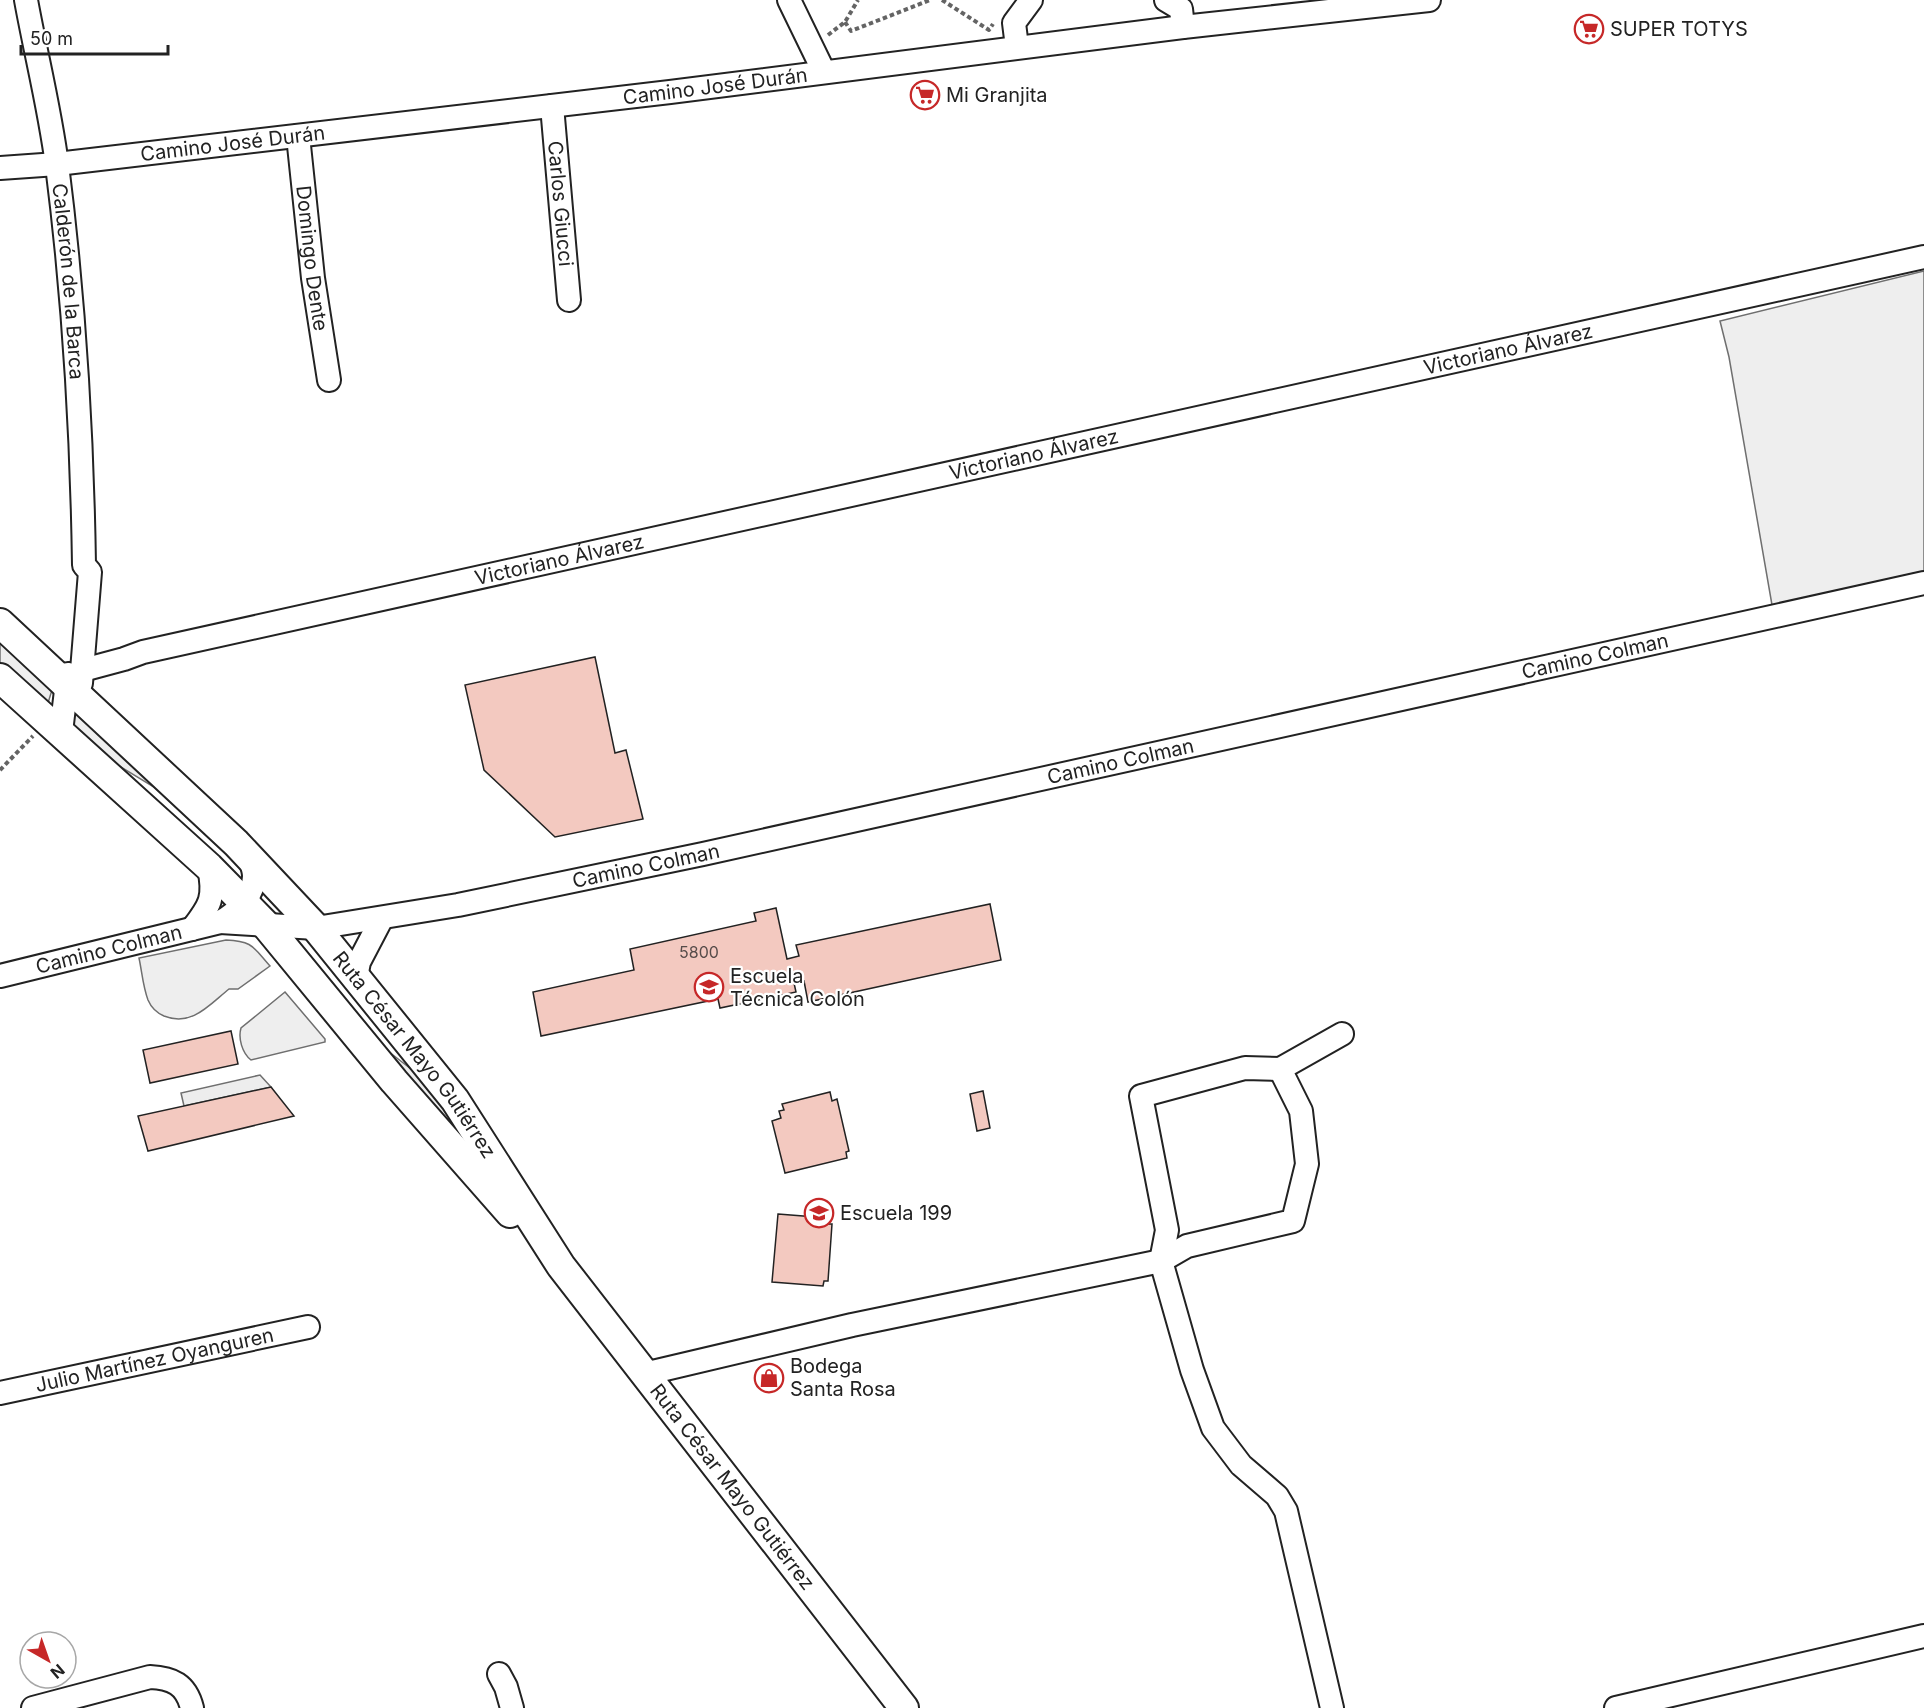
<svg xmlns="http://www.w3.org/2000/svg" width="1924" height="1708" font-family="Inter,sans-serif">
  <rect width="100%" height="100%" fill="#fff"/>
  <path fill="#eee" stroke="#6f6f6f" stroke-width="1.5" d="M1924 271V571L1772 605 1729 357 1720 321Z
    M0 640 52 690 48 703 0 663Z
    M74 709 227 853 154 787 111 761 71 725Z
    M226 940C253 941 253 947 270 966L238 989H229C209 1005 192 1027 164 1016 157 1013 151 1007 148 1000 143 987 142 972 139 958Z
    M285 992 325 1039V1042L251 1060C242 1053 238 1038 241 1028Z
    M384 1048 420 1076 435 1093 467 1146Z"/>
  <path fill="#ededed" stroke="#6f6f6f" stroke-width="1.5" d="M260 1075 271 1087 184 1106 181 1093Z"/>
  <path fill="#f3c9c0" stroke="#222" stroke-width="1.5" d="M595 657 615 753 626 750 643 819 555 837 484 770 465 685Z
    M990 904 1001 960 808 1002 804 981 794 983 796 992 720 1008 718 999 541 1036 533 992 634 970 630 949 756 921 754 913 776 908 787 959 799 956 796 945Z
    M231 1031 238 1064 150 1083 143 1050Z
    M271 1087 294 1116 148 1151 138 1116Z
    M983 1091 990 1128 977 1131 970 1094Z
    M830 1092 832 1101 837 1099 849 1151 846 1152 847 1158 785 1173 772 1121 781 1118 779 1111 784 1110 782 1104Z
    M778 1214 828 1218 827 1224H832L828 1281H824L823 1286 772 1282Z"/>
  <g fill="none" stroke-linecap="round" stroke-linejoin="round">
    <g stroke="#222" stroke-width="26">
      <g id="minor">
        <path id="s1" d="M26 0C36 55 50 110 57 165 74 298 82 432 84 565L90 572 81 683"/>
        <path d="M789 0 824 72"/>
        <path d="M1166 0 1181 9 1183 27"/>
        <path d="M1017 47 1014 23 1031 0"/>
        <path id="s2" d="M552 106 569 300"/>
        <path id="s3" d="M298 136 313 278 329 380"/>
        <path id="s4" d="M0 168 57 164 670 92 1183 27 1429 0"/>
        <path id="s5" d="M83 670 124 659 143 652 1924 257"/>
        <path d="M61 732 68 674"/>
        <path id="s6" d="M220 922 316 928 458 905 703 854 1924 583"/>
        <path d="M192 929C211 905 215 897 209 867"/>
        <path id="s7" d="M0 976 220 922C236 914 254 896 254 876 254 869 251 863 249 857"/>
        <path d="M356 977 359 962 382 918"/>
        <path d="M1280 1069 1245 1068 1141 1096 1167 1230 1161 1261 1192 1370 1213 1428 1241 1465 1277 1496 1286 1511 1332 1708"/>
        <path d="M644 1374 852 1325 1161 1261 1187 1246 1293 1221 1307 1164 1301 1111 1280 1069 1342 1034"/>
        <path id="s8" d="M0 1393 308 1327"/>
        <path d="M499 1674 506 1687 512 1708"/>
        <path d="M33 1708 150 1677C172 1678 186 1684 192 1708"/>
        <path d="M1616 1708 1924 1636"/>
      </g>
    </g>
    <g stroke="#222" stroke-width="32">
      <g id="major">
        <path id="s9" d="M0 623 236 843 316 928 455 1100 561 1266 904 1708"/>
        <path d="M0 678 209 867 265 924 394 1081 510 1213"/>
      </g>
    </g>
    <path stroke="#646464" stroke-width="4" stroke-dasharray="4.5 3" stroke-linecap="butt" d="M942 0 989 30 993 24
      M845 22 851 31 930 0
      M828 35 845 22 858 0
      M0 770 33 736"/>
    <use href="#minor" stroke="#fff" stroke-width="22"/>
    <use href="#major" stroke="#fff" stroke-width="28"/>
  </g>
  <defs>
    <g id="supermarket-ring" transform="scale(1.5)"><circle r="9.5" fill="#fff" stroke="#c62828" stroke-width="1.5"/><path d="M-6-5.5h2.5l.6 2H6L4.5 2H-2.5L-4.4-4H-6ZM-1.5 3.2a1.3 1.3 0 1 0 .1 0ZM3 3.2a1.3 1.3 0 1 0 .1 0Z" fill="#c62828"/></g>
    <g id="school-ring" transform="scale(1.5)"><circle r="9.5" fill="#fff" stroke="#c62828" stroke-width="1.5"/><path d="M0-5L7-2L0 1L-7-2ZM-4 1L0 2.5L4 1V4Q0 6-4 4Z" fill="#c62828"/></g>
    <g id="shop-ring" transform="scale(1.5)"><circle r="9.5" fill="#fff" stroke="#c62828" stroke-width="1.5"/><path d="M-5-2.5h2.3a2.7 3.5 0 0 1 5.4 0H5L5.5 6h-11ZM-1.5-2.5h3a1.5 2.3 0 0 0-3 0Z" fill="#c62828"/></g>
  </defs>
  <g fill-rule="evenodd">
    <use href="#supermarket-ring" x="1589" y="29"/>
    <use href="#supermarket-ring" x="925" y="95"/>
    <use href="#school-ring" x="709" y="987"/>
    <use href="#school-ring" x="819" y="1213"/>
    <use href="#shop-ring" x="769" y="1378"/>
  </g>
  <g text-anchor="middle" stroke-width="4.5" stroke-linejoin="round" paint-order="stroke">
    <g font-size="16" fill="#564c4a">
      <text x="699" y="958">5800</text>
    </g>
    <g font-size="20" fill="#222" stroke="#fff" text-anchor="start">
      <text x="1610" y="36">SUPER TOTYS</text>
      <text x="946" y="102">Mi Granjita</text>
      <text x="730" y="983">Escuela<tspan x="730" dy="23">Técnica Colón</tspan></text>
      <text x="840" y="1220">Escuela 199</text>
      <text x="790" y="1373">Bodega<tspan x="790" dy="23">Santa Rosa</tspan></text>
    </g>
    <g font-size="20" fill="#222" stroke="#fff">
      <text dy="7" stroke="none"><textPath href="#s4" startOffset="720">Camino José Durán</textPath></text>
      <text dy="7" stroke="none"><textPath href="#s4" startOffset="234">Camino José Durán</textPath></text>
      <text dy="7" stroke="none"><textPath href="#s2" startOffset="98">Carlos Giucci</textPath></text>
      <text dy="7" stroke="none"><textPath href="#s3" startOffset="123">Domingo Dente</textPath></text>
      <text dy="7" stroke="none"><textPath href="#s1" startOffset="285">Calderón de la Barca</textPath></text>
      <text dy="7" stroke="none"><textPath href="#s5" startOffset="1461">Victoriano Álvarez</textPath></text>
      <text dy="7" stroke="none"><textPath href="#s5" startOffset="975">Victoriano Álvarez</textPath></text>
      <text dy="7" stroke="none"><textPath href="#s5" startOffset="489">Victoriano Álvarez</textPath></text>
      <text dy="7" stroke="none"><textPath href="#s6" startOffset="1404">Camino Colman</textPath></text>
      <text dy="7" stroke="none"><textPath href="#s6" startOffset="918">Camino Colman</textPath></text>
      <text dy="7" stroke="none"><textPath href="#s6" startOffset="432">Camino Colman</textPath></text>
      <text dy="7" stroke="none"><textPath href="#s7" startOffset="112">Camino Colman</textPath></text>
      <text dy="7" stroke="none"><textPath href="#s9" startOffset="600">Ruta César Mayo Gutiérrez</textPath></text>
      <text dy="7" stroke="none"><textPath href="#s8" startOffset="158">Julio Martínez Oyanguren</textPath></text>
      <text dy="7" stroke="none"><textPath href="#s9" startOffset="1137">Ruta César Mayo Gutiérrez</textPath></text>
    </g>
  </g>
  <g transform="translate(48 1660) rotate(140)"><circle r="28" fill="#ffffff" stroke="#a7a7a7" stroke-width="1.5"/>
  <path d="M0-4.5L10 22L0 15L-10 22Z" fill="#c62828"/>
  <text y="-9" font-size="16" font-weight="bold" text-anchor="middle" fill="#222222">N</text>
  </g>
  <path d="M21 45v9h147v-9" fill="none" stroke="#222222" stroke-width="3"/>
  <text x="30" y="45" font-size="18" fill="#222222" stroke="#ffffff" stroke-width="4.5" paint-order="stroke">50 m</text>
</svg>
